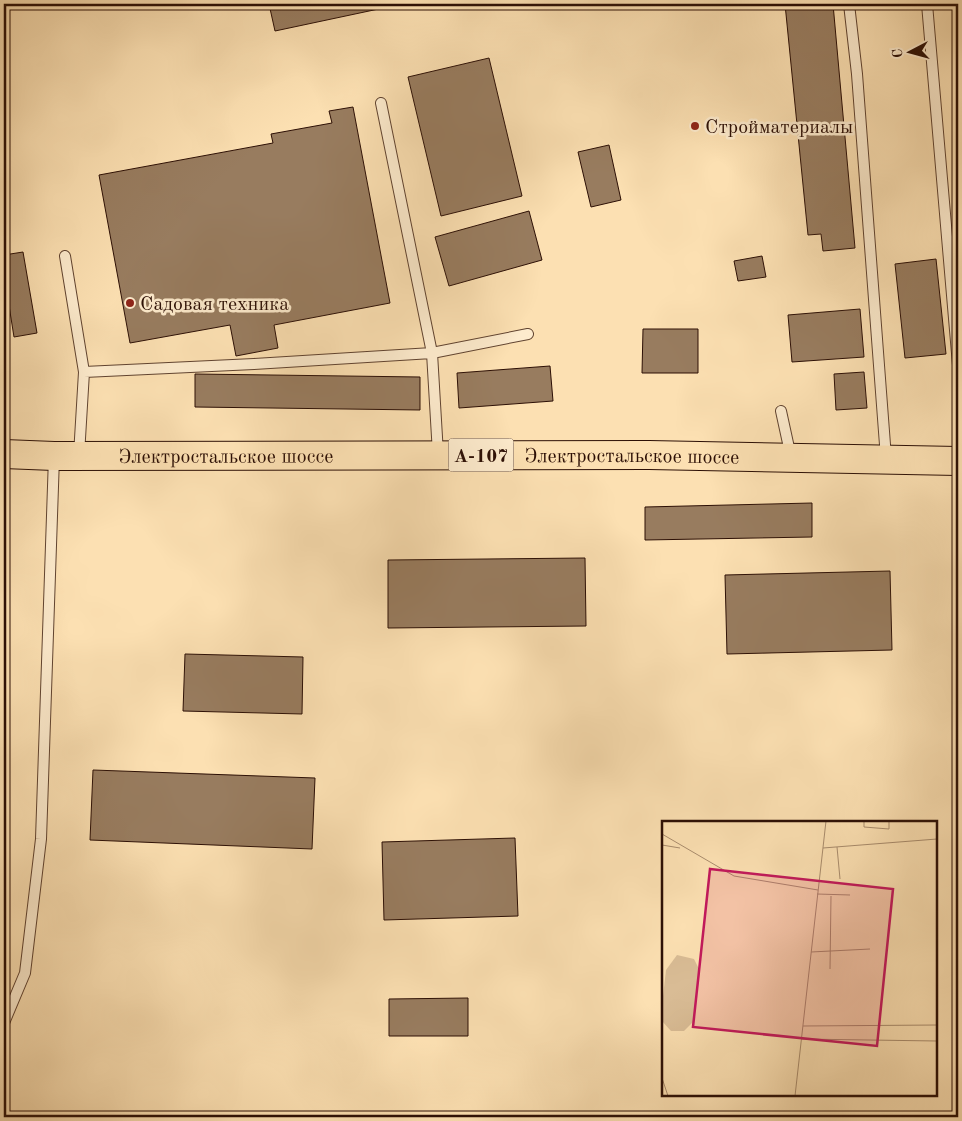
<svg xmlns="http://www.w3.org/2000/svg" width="962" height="1121" font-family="'Old Standard TT',serif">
  <rect width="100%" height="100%" fill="#fce0b2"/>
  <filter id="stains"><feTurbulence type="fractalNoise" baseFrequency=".004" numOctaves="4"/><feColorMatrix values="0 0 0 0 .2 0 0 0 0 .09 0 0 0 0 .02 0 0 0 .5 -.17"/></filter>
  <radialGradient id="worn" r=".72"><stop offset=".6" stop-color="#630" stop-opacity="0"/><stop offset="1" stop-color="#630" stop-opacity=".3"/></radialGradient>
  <path fill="#987c5f" stroke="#2c0f05" d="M269 4H402L275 31Z
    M785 4H833L855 248 823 251 821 234 808 235Z
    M953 4H958V59Z
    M489 58 522 196 441 216 408 77Z
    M353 107 390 303 274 325 278 348 236 356 230 325 130 343 99 175 273 143 271 134 332 123 329 111Z
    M609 145 621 200 591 207 578 152Z
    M529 211 542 260 449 286 435 237Z
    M23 252 37 333 14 337 4 274V255Z
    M762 256 766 277 738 281 734 261Z
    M936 259 946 354 905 358 895 264Z
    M860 309 864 357 792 362 788 315Z
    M643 329H698V373H642Z
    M550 366 553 401 459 408 457 373Z
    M864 372 867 408 836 410 834 374Z
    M195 374 420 377V410L195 407Z
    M812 503V537L645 540V507Z
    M585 558 586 626 388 628V560Z
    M890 571 892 650 727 654 725 575Z
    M185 654 303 657 302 714 183 711Z
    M93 770 315 778 312 849 90 840Z
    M515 838 518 916 384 920 382 842Z
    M468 998V1036H389V999Z"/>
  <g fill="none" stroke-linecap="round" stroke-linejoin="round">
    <g stroke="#604330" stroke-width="12">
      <path id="lane" d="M849 4 857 74 886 458
        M927 4 958 365
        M381 103 432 353 438 454
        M65 256 84 372 79 455
        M84 372 254 364 432 353 528 334
        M781 411 791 457
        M4 1023 25 973 41 839 54 457"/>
    </g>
    <g stroke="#2c0f05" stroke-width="30">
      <g id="primary">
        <path id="s1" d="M4 454 54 456 649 455 958 461"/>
      </g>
    </g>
    <use href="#lane" stroke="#fdebcd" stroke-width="10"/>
    <use href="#primary" stroke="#fce0b2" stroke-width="28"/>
  </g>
  <g fill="#8f2418" stroke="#fdebcd" stroke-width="2">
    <circle cx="695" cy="126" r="5"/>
    <circle cx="130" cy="303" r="5"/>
  </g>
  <g text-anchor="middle" stroke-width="5" stroke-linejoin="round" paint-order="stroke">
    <rect fill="#fdebcd" stroke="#6b5141" stroke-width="1" x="448.5" y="438.5" width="65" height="33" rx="4"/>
    <g font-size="19" font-weight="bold" fill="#2c0f05">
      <text x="481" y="462">А-107</text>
    </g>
    <g font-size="20" fill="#2c0f05" stroke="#fdebcd" text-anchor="start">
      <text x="705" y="133">Стройматериалы</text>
      <text x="140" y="310">Садовая техника</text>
    </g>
    <g font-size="20" fill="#2c0f05" stroke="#fdebcd">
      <text dy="7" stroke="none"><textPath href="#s1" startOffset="222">Электростальское шоссе</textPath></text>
      <text dy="7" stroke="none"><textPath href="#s1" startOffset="628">Электростальское шоссе</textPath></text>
    </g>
  </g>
  <g transform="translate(662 821)">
    <rect width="275" height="275" fill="#fce0b2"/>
    <path d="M15 134 32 138 38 150 31 201 22 210H9L0 200V184L4 149Z" fill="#d9bc95"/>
    <path fill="none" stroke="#a98c6d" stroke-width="1" d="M202 0V6L227 8V0M0 13 72 55 156 69M0 24 18 27M175 26 178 58M161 27 275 18M155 73 188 74M149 131 208 128M168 148 169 75M141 205 275 204M139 218 275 220M0 257 6 275M133 275 164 0"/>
    <path fill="#c2185b" fill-opacity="0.15" stroke="#c2185b" stroke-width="2.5" d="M48 48 231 68 215 225 31 206Z"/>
    <rect width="275" height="275" fill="none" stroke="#2c0f05" stroke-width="2.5"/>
  </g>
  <rect width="962" height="1121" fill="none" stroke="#fce0b2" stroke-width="20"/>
  <rect x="5" y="5" width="952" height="1111" fill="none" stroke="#2c0f05" stroke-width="2.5"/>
  <rect x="10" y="10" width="942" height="1101" fill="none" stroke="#2c0f05"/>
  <g transform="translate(910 52) rotate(264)" stroke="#fdebcd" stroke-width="4" paint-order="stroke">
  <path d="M0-4L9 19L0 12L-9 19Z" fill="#2c0f05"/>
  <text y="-8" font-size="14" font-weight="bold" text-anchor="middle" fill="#2c0f05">С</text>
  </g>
  <rect width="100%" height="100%" filter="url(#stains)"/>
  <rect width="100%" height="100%" fill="url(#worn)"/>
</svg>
